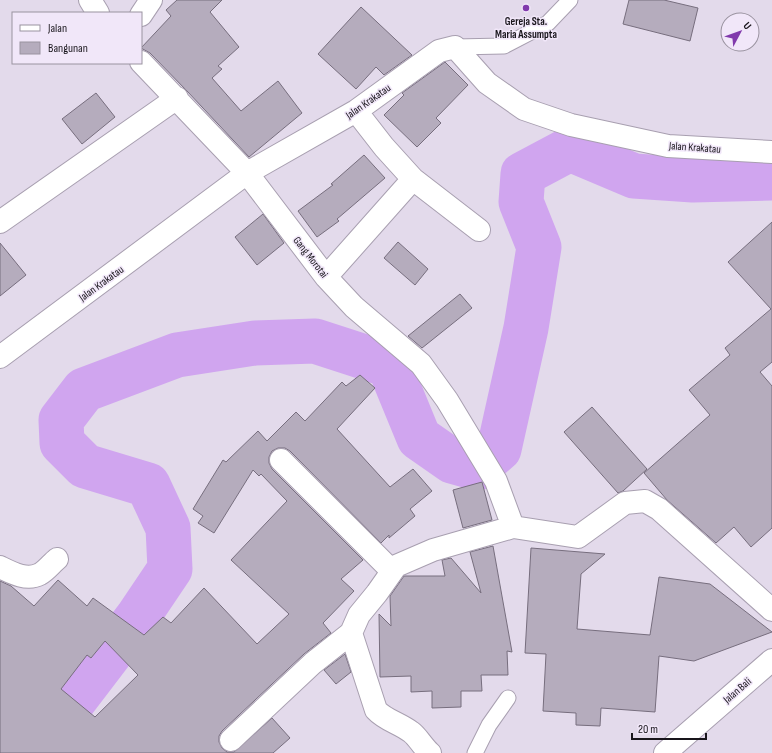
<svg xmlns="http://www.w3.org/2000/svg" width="772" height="753" font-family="'Sofia Sans Condensed',sans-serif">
  <rect width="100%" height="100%" fill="#e3daeb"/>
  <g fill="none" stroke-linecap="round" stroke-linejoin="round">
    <path stroke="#d0a5ef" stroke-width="45" d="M34 753 137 618 170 569 168 528 148 485 85 466 62 443 61 420 84 390 177 355 255 343 315 341 389 365 419 438 452 461 477 468 499 449 526 328 539 247 521 202 523 174 570 149 634 176 693 180 772 178"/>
  </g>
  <path fill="#b5acbd" stroke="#776e7e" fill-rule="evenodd" d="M177 0H222L210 12 239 47 218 66 222 69 212 78 241 111 278 81 302 113 249 157 187 91 150 53 141 48 171 16 166 10Z
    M629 0H664L698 8 690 41 623 24Z
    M361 7 412 55 384 75 376 67 356 89 318 54Z
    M445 62 468 85 436 118 441 123 417 147 384 115 404 95 402 93Z
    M96 93 115 117 82 144 62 119Z
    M364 155 385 178 337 219 339 221 317 237 298 211 333 185 331 184Z
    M263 214 284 243 257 265 235 237Z
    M772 222V362L760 372 772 386V528L751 547 734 527 716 543 667 500 644 473 710 415 689 390 730 355 725 348 771 309 728 262Z
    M398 242 428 269 415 285 384 258Z
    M0 243 26 275 0 296Z
    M460 294 472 308 422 348 408 336Z
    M360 375 375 388 337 429 390 487 413 469 432 491 410 509 415 516 389 538V535L381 543 290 451 285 448H278L272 451 269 457V463L272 469 363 560 341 579 354 591 323 623 331 633 304 654 222 731 219 736V742L222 748 227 752H234L272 718 290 738 273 753H0V581L11 586 34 606 58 580 87 606 93 598 144 635 163 617 171 623 204 588 257 644 289 614 231 560 287 501 261 474 259 476 253 470 214 533 198 523 203 516 193 509 223 460 226 462 258 431 267 441 296 412 305 421 342 382 346 386ZM105 641 138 675 95 717 61 689 87 655 91 658Z
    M592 407 647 469 623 491 618 493 564 432Z
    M482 482 492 520 463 528 453 490Z
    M493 546 512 652 507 651 508 675H481L482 691H461V707L432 708V691L411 692V676L380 677 379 614 391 626 390 596 404 576H445L442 560 451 558 481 593 470 552Z
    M531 548 605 554 581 574 577 629 650 635 659 577 710 584 772 632 694 661 659 656 655 712 601 708 600 726 576 725V713L543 711 546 654 525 653Z
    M345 654 351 672 336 684 324 670Z"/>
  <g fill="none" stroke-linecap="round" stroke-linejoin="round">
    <g stroke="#a89fb0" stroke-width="17">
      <path id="lane" d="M455 47 504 46 548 23 570 0
        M475 753 489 725 508 698"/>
    </g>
    <g stroke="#a89fb0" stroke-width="24">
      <path id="street" d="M90 0 98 13
        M141 15 151 0
        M141 62 247 173 326 277 354 307 421 364 447 400 496 481 513 527
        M413 179 479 230
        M0 222 177 98
        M326 277 413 179 384 147 356 111
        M0 357 247 173 356 111 439 51 455 47 487 83 524 109 571 125 668 146 772 152
        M281 460 392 571
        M0 567C12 573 27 581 40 574 46 571 52 563 57 559
        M351 633 376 710C385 720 399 723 411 732 417 736 423 747 430 753
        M231 740 313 663 351 633 359 615 377 593 396 566 433 550 513 527 578 537 625 503 645 501 659 509 772 610"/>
    </g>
    <g stroke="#a89fb0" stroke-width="24">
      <path id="secondary" d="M665 753 772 660"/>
    </g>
    <use href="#lane" stroke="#fff" stroke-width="15"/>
    <use href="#street" stroke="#fff" stroke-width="22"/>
    <use href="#secondary" stroke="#fff" stroke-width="22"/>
  </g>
  <circle fill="#813aac" stroke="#f1e7f9" stroke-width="1.5" cx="526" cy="8" r="4"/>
  <g text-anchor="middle" stroke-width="3" stroke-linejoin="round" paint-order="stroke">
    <g font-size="11" font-weight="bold" fill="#18151b" stroke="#f1e7f9">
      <text x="526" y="25">Gereja Sta.<tspan x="526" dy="13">Maria Assumpta</tspan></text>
    </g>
    <g font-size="11" fill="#18151b" stroke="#f1e7f9">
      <text transform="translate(368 101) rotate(-35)" y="4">Jalan Krakatau</text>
      <text transform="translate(695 147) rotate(4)" y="4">Jalan Krakatau</text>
      <text transform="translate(311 257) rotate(52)" y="4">Gang Morotai</text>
      <text transform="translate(101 283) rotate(-36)" y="4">Jalan Krakatau</text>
      <text transform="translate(737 690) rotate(-41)" y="4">Jalan Bali</text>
    </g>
  </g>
  <rect x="12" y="12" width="130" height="52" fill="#f1e7f9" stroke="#9a93a0"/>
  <rect x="20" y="25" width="20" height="6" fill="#ffffff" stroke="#9a93a0"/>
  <text x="48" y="32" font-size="12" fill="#18151b">Jalan</text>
  <rect x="20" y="42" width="20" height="12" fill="#b5acbd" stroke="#9a93a0"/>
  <text x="48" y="52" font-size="12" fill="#18151b">Bangunan</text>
  <g transform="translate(740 32) rotate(49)"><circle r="19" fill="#f1e7f9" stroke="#9a93a0"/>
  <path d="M0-3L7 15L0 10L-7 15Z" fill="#813aac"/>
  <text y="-6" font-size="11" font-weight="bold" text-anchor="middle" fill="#18151b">U</text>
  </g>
  <path d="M632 733v6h74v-6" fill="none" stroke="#18151b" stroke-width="2"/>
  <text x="638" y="733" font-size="12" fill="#18151b" stroke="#f1e7f9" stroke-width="3" paint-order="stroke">20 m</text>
</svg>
